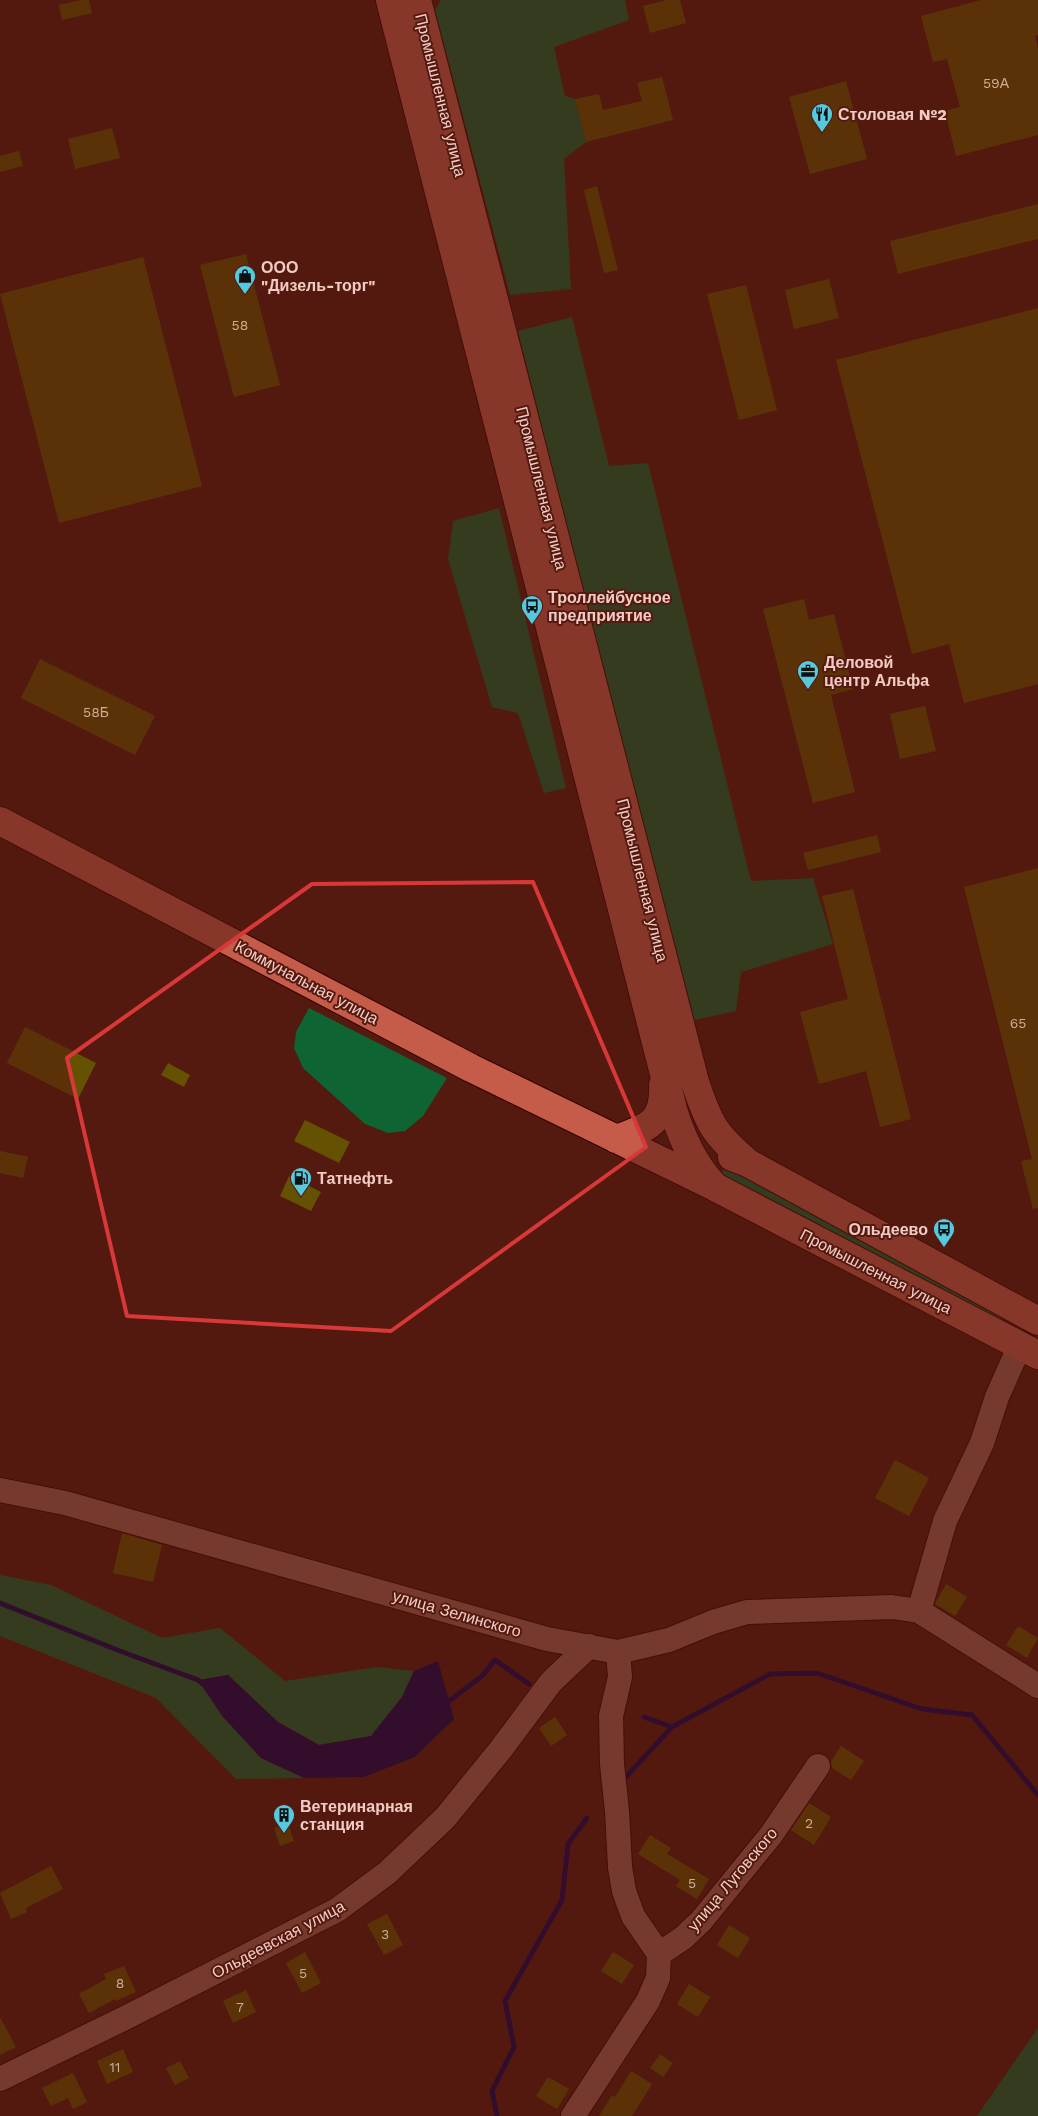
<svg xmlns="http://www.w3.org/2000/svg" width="1038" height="2116" font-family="'Work Sans',sans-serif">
  <rect width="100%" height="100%" fill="#54190f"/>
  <path fill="#0e6533" d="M441 0H625L629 20 554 47 565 96 575 99 586 142 564 159 571 289 510 295 435 10Z
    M572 317 609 466 648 463 751 881 813 878 833 944 741 972 736 1011 690 1021 518 331Z
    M499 508 566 788 544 793 518 713 492 707 448 559 453 521Z
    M309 1008 447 1078 423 1116 405 1131 388 1133 365 1124 303 1068 294 1048 296 1032Z
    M726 1165 1007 1313 1002 1321 721 1174Z
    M0 1575 51 1585 162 1638 220 1628 285 1681 377 1667 414 1671 402 1697 371 1736 319 1745 278 1722 228 1675 198 1680 223 1717 261 1758 304 1778 236 1779 156 1698 0 1636Z
    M1038 2028V2116H977Z"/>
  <path fill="#0b0151" d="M438 1661 454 1719 415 1757 364 1777 304 1778 261 1758 223 1717 198 1680 228 1675 278 1722 319 1745 371 1736 402 1697 414 1671Z"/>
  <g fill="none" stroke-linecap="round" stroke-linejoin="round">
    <path stroke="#0b0151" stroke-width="5" d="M0 1603 120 1651 198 1680 203 1684
      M445 1704 482 1676 495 1660 529 1684
      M644 1717 672 1727
      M624 1779 672 1727 770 1674 817 1673 922 1709 972 1715 1038 1795
      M497 2116 492 2091 514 2047 505 2001 562 1900 568 1844 587 1818"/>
  </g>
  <path fill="#655102" d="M81 0H89L92 13 62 20 59 5Z
    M667 0H680L686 23 650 33 643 6Z
    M981 0H1038V35L1035 36 1038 49V135L956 156 945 111 960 107 947 59 933 62 921 16Z
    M662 77 673 120 586 142 575 99 599 94 603 110 642 101 637 83Z
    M846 81 867 159 810 174 789 97Z
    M112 128 120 158 75 169 68 139Z
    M19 151 23 166 0 172V156Z
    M597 186 618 270 604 273 584 190Z
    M1038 204V239L898 274 890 241Z
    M246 254 280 385 234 397 200 265Z
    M143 257 202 486 59 523 0 294Z
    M829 279 839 318 794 329 785 290Z
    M746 285 777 410 739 420 707 294Z
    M1038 308V684L964 703 949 644 912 654 836 360Z
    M804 599 809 620 834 614 853 689 831 695 855 792 813 803 763 609Z
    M40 659 155 716 135 755 21 698Z
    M925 706 936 751 900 759 890 714Z
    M877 835 881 852 808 870 803 853Z
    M1038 868V1208L1033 1209 1021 1161 1032 1159 964 887Z
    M853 889 911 1119 880 1127 866 1071 819 1084 800 1012 848 999 822 896Z
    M25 1027 96 1063 78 1099 7 1063Z
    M168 1063 190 1075 184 1087 161 1075Z
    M305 1120 350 1142 339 1163 294 1141Z
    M0 1151 28 1157 23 1178 0 1173Z
    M289 1176 321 1192 311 1211 280 1196Z
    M895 1460 929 1478 909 1516 875 1498Z
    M122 1533 162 1545 153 1582 113 1573Z
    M946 1584 967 1597 955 1616 935 1604Z
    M1018 1626 1038 1638 1027 1658 1006 1645Z
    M555 1717 567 1735 551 1746 539 1728Z
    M841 1746 864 1761 851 1780 832 1768 831 1762Z
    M809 1803 831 1817 814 1845 791 1830Z
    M288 1823 294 1841 280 1846 274 1828Z
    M650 1835 671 1848 667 1854 709 1879 697 1899 676 1886 680 1880 638 1854Z
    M51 1866 63 1889 26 1908 27 1912 11 1919 0 1893Z
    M387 1914 403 1945 384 1955 367 1924Z
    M729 1925 750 1938 738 1958 717 1945Z
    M305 1952 321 1983 302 1993 286 1963Z
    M613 1952 634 1965 622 1984 601 1971Z
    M124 1966 136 1992 116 2001 115 1999 89 2013 79 1994 106 1979 104 1974Z
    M689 1984 710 1997 698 2017 677 2004Z
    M246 1990 256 2012 233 2023 223 2001Z
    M0 2017 16 2047 0 2055Z
    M123 2049 133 2072 107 2084 97 2061Z
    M660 2054 673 2063 663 2077 650 2068Z
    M180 2061 189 2078 175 2085 166 2068Z
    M631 2071 652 2084 632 2116H599L612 2095 615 2097Z
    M73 2073 87 2102 73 2109 68 2098 51 2106 42 2088Z
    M548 2077 569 2089 557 2109 536 2096Z"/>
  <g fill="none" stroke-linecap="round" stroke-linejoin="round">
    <g stroke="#360000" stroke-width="26">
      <path id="minor" d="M1020 1345 997 1397 982 1443 945 1521 919 1611 1038 1686
        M0 1490 65 1503 547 1639 618 1652 669 1640 713 1622 747 1612 892 1607 919 1611
        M618 1652 620 1677 611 1716 612 1764 617 1811 620 1867 624 1891 633 1916 659 1954
        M0 2079 125 2018 337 1910 387 1873 445 1818 501 1749 551 1682 589 1646
        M573 2116 648 2001 658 1978 659 1954 683 1938 701 1921 771 1835 818 1766"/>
    </g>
    <g stroke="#360000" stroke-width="30">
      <path id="major" d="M390 0 674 1113C683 1140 694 1165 715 1187
        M417 0 695 1082C709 1124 714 1134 748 1163
        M0 821 471 1068 715 1187 1038 1355
        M616 1139C647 1128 665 1123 663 1085
        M732 1157 748 1163 1038 1321"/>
    </g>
    <use href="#minor" stroke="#a15f52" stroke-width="24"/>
    <use href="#major" stroke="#c55c49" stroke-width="28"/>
  </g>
  <path d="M0 0H1038V2116H0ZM533 882 646 1147 391 1331 127 1316 67 1058 312 884Z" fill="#54190f" fill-opacity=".55" fill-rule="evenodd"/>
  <path fill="none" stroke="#d93838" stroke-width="4" stroke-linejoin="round" d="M533 882 646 1147 391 1331 127 1316 67 1058 312 884Z"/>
  <defs>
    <g id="restaurant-pin" transform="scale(1.125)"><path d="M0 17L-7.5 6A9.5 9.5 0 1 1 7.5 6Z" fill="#55cadf" stroke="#54190f"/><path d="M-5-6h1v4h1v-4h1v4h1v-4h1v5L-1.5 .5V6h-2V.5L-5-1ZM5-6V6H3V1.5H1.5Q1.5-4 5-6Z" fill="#111"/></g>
    <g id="shop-pin" transform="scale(1.125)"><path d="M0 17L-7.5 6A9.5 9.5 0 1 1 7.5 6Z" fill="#55cadf" stroke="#54190f"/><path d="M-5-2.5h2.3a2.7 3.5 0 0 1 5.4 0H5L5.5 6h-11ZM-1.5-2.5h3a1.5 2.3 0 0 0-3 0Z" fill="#111"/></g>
    <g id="bus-pin" transform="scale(1.125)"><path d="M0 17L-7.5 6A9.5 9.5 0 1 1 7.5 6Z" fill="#55cadf" stroke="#54190f"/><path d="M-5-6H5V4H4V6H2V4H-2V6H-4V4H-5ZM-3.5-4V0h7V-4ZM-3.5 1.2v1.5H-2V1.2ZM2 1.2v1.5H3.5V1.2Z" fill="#111"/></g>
    <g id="office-pin" transform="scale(1.125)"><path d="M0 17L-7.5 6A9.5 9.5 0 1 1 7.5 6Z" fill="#55cadf" stroke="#54190f"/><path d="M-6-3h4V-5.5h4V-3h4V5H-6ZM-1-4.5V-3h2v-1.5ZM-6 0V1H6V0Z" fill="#111"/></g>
    <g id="fuel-pin" transform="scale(1.125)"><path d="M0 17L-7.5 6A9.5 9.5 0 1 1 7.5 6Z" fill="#55cadf" stroke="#54190f"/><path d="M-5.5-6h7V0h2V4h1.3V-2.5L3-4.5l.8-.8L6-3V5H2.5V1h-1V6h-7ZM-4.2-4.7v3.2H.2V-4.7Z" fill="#111"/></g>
    <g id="building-pin" transform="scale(1.125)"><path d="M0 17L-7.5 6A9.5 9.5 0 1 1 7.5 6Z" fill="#55cadf" stroke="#54190f"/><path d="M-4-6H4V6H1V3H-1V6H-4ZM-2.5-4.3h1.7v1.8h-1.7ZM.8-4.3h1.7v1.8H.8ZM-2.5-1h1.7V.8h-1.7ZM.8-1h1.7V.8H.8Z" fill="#111"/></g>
  </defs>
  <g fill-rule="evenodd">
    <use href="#restaurant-pin" x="822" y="114"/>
    <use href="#shop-pin" x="245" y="276"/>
    <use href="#bus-pin" x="532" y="606"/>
    <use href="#office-pin" x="808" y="671"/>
    <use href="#fuel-pin" x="301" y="1178"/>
    <use href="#bus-pin" x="944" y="1229"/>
    <use href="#building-pin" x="284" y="1815"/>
  </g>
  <g text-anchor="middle" stroke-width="4" stroke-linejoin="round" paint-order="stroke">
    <g font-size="14" fill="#cfad94">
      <text x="996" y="88">59А</text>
      <text x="240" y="330">58</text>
      <text x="96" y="717">58Б</text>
      <text x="1018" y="1028">65</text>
      <text x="809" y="1828">2</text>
      <text x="692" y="1888">5</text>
      <text x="385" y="1939">3</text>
      <text x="303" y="1978">5</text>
      <text x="120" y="1988">8</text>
      <text x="240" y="2012">7</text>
      <text x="115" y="2072">11</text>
    </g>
    <g font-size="16" fill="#f2ccc4" stroke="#54190f">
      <text transform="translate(441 95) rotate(76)" y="6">Промышленная улица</text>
      <text transform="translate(542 488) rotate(76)" y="6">Промышленная улица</text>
      <text transform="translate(643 880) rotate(76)" y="6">Промышленная улица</text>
      <text transform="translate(307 982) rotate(28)" y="6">Коммунальная улица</text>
      <text transform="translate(876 1271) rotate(27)" y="6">Промышленная улица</text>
      <text transform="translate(457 1613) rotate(16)" y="6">улица Зелинского</text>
      <text transform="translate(732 1879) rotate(-50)" y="6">улица Луговского</text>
      <text transform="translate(278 1939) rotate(-28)" y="6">Ольдеевская улица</text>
    </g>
    <g font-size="16" font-weight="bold" fill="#f2ccc4" stroke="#54190f" text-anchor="start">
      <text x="838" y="120">Столовая №2</text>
      <text x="261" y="273">ООО<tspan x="261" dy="18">"Дизель-торг"</tspan></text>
      <text x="548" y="603">Троллейбусное<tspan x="548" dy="18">предприятие</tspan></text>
      <text x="824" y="668">Деловой<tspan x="824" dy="18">центр Альфа</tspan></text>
      <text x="317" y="1184">Татнефть</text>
      <text x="928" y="1235" text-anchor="end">Ольдеево</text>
      <text x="300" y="1812">Ветеринарная<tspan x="300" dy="18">станция</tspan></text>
    </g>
  </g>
</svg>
